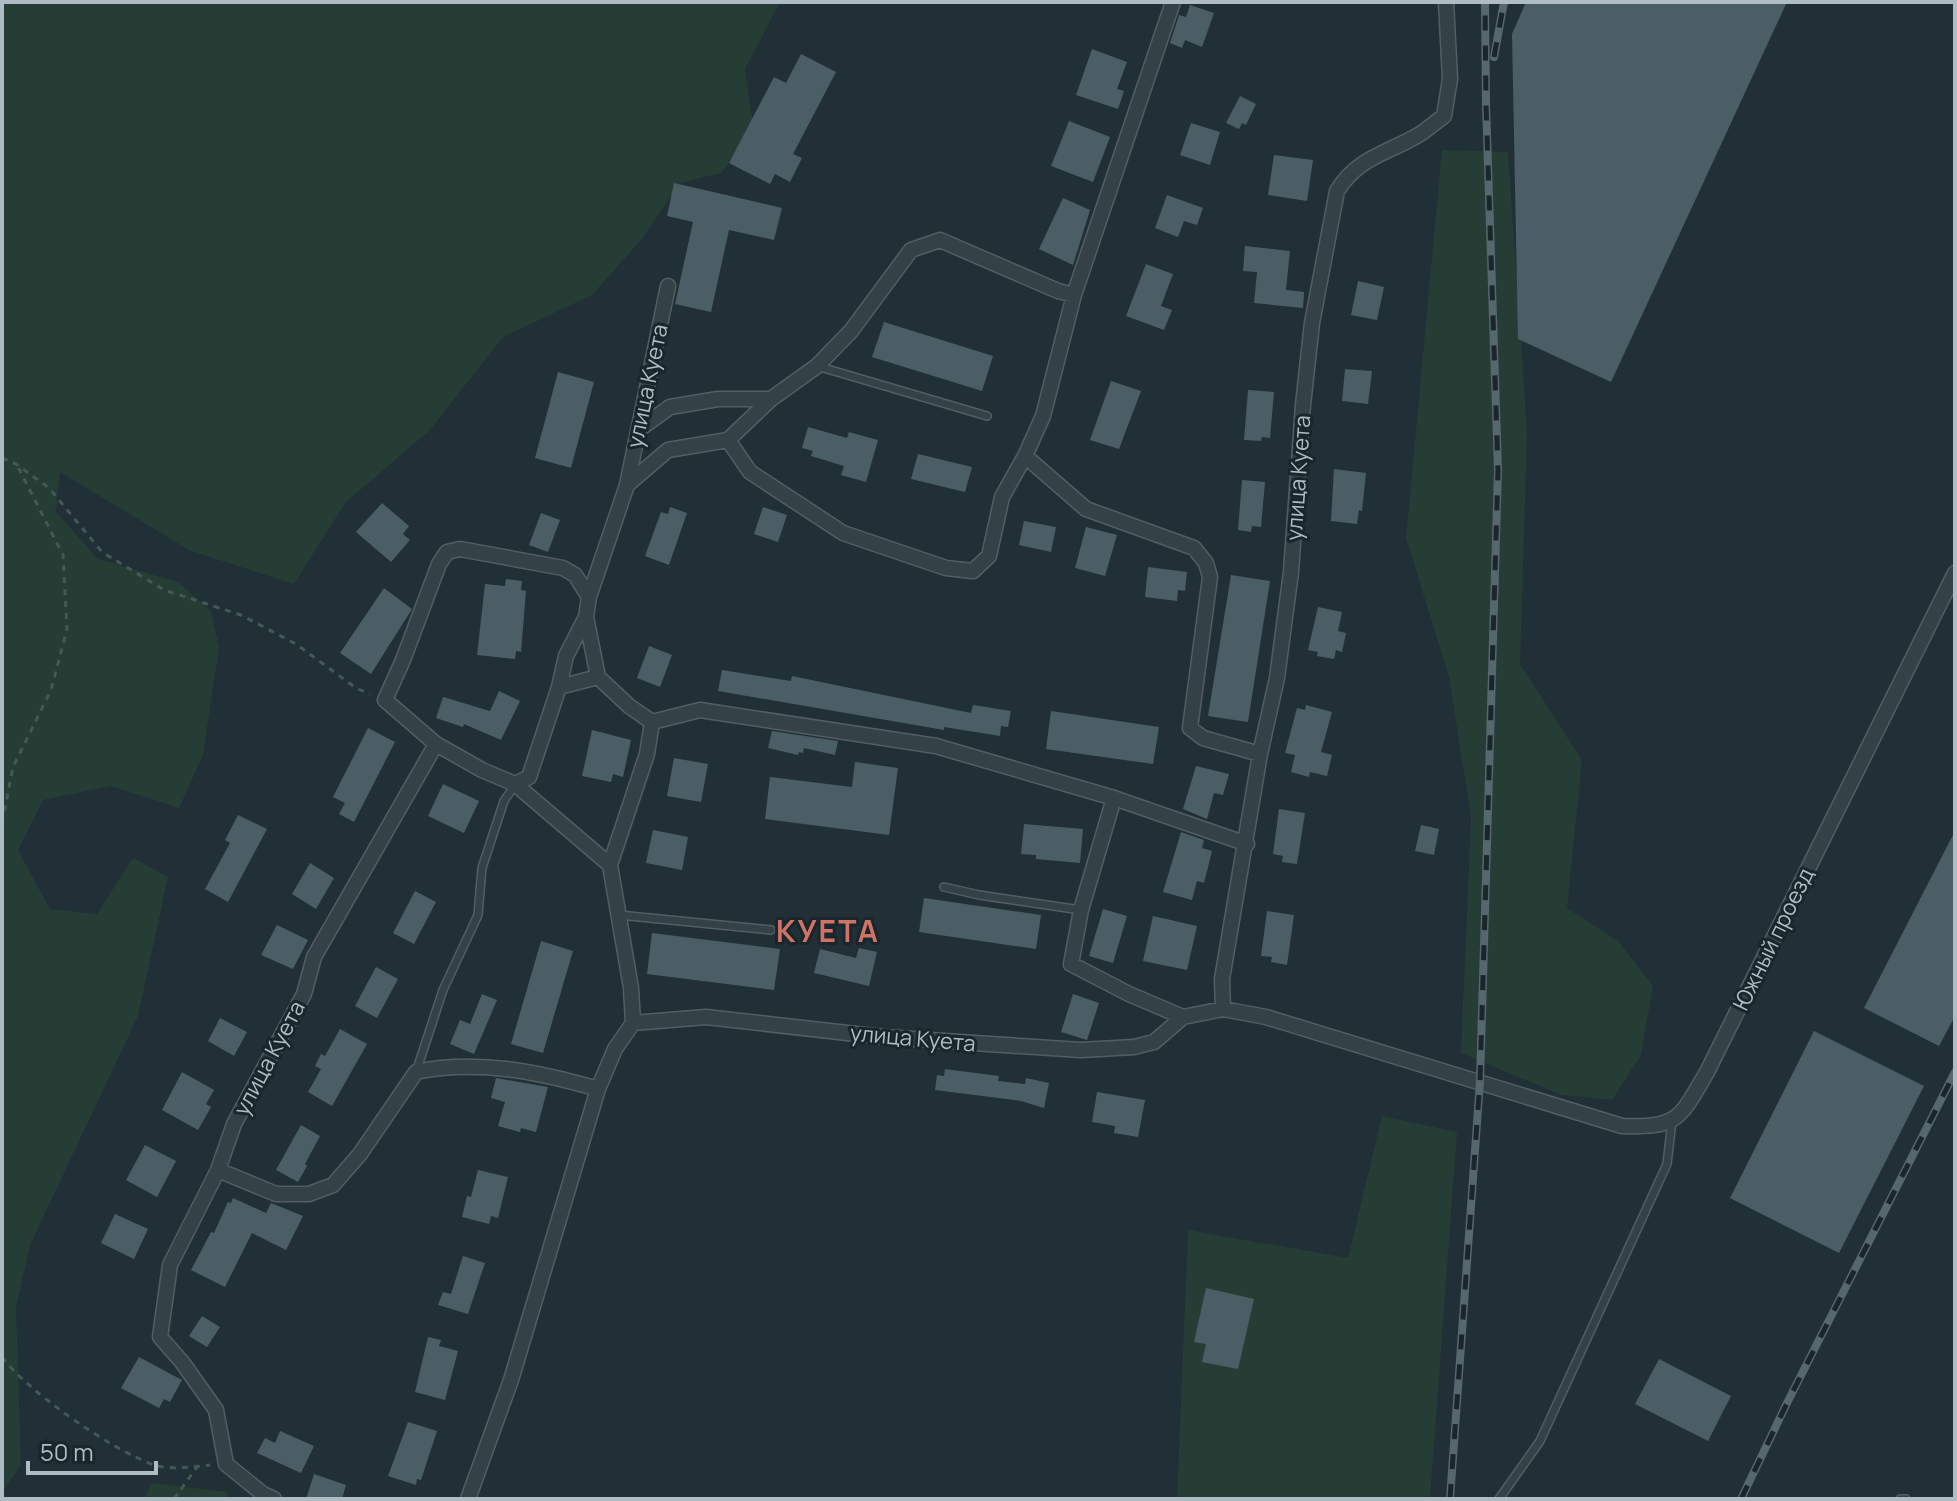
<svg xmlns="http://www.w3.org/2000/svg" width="1957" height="1501" font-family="Manrope,sans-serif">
  <rect width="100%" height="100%" fill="#203036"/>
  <path fill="#263d36" d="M2 2H780L745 69 754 132 721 173 680 183 642 239 592 295 503 337 429 431 345 503 294 584 191 551 60 472 56 512 98 559 178 582 211 611 219 647 203 755 179 808 111 786 43 800 18 850 50 909 97 914 133 858 168 877 138 1016 30 1245 16 1307 21 1465 2 1492Z
    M1442 150 1508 152 1527 433 1520 664 1582 760 1567 908 1618 941 1653 986 1641 1055 1612 1100 1562 1095 1461 1053 1471 817 1449 677 1406 538Z
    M1382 1116 1457 1132 1430 1499H1177L1188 1230 1348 1258Z
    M152 1483 227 1492 228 1499H144Z"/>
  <path fill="#4c5e65" d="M1526 2H1787L1611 382 1518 339 1512 34Z
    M1190 5 1214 13 1202 47 1185 40 1182 48 1170 43 1179 15 1186 17Z
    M1092 49 1127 62 1117 89 1124 91 1118 109 1076 95Z
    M801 54 836 72 793 154 802 158 790 182 775 174 770 184 729 163 774 77 786 83Z
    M1240 96 1256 104 1246 125 1242 123 1239 129 1226 123Z
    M1069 121 1110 137 1093 182 1051 166Z
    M1191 123 1220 132 1210 165 1180 155Z
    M1274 155 1313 160 1307 201 1268 195Z
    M674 183 782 208 774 240 729 230 711 312 675 304 693 222 667 216Z
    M1167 195 1203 208 1197 225 1184 221 1178 237 1155 228Z
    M1063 198 1090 210 1073 265 1039 249Z
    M1245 246 1290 251 1286 290 1304 292 1303 308 1254 303 1257 272 1243 271Z
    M1146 264 1173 274 1161 306 1172 310 1164 330 1126 316Z
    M1358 281 1384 287 1377 320 1351 315Z
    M884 322 993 356 982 391 872 357Z
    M1345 369 1372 371 1368 404 1342 401Z
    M558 372 594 382 571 468 535 458Z
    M1111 381 1141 391 1119 449 1090 440Z
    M1248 390 1274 392 1270 438 1262 437 1261 441 1244 440Z
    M808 427 847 438 849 432 878 440 866 482 841 475 844 466 811 456 813 451 802 448Z
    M918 454 972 467 965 492 911 479Z
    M1334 469 1366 473 1362 511 1359 510 1357 524 1331 521Z
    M1242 480 1265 482 1261 527 1252 526 1251 532 1238 530Z
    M382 503 409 526 403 534 410 540 391 562 356 532Z
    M670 507 687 513 669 565 645 556 661 512 668 514Z
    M763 507 787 515 778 542 754 534Z
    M541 513 560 520 548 552 529 545Z
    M1024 521 1056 527 1051 552 1019 545Z
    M1086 527 1117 535 1105 576 1075 568Z
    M1148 567 1187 572 1185 591 1178 590 1177 601 1145 597Z
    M1231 575 1270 581 1248 722 1208 716Z
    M506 579 522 581 521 590 526 591 521 652 516 651 515 659 477 655 485 584 505 586Z
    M384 588 412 609 371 674 340 653Z
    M1318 607 1342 612 1338 631 1346 633 1342 652 1336 650 1334 659 1317 656 1318 652 1308 650Z
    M649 646 672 655 660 687 637 678Z
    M722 670 791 681 792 676 971 713 973 705 1011 711 1008 727 1001 726 1000 736 944 727V730L718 691Z
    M499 691 520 701 501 740 464 724 463 727 436 718 443 697 490 711Z
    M1306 705 1332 712 1321 752 1332 755 1327 776 1310 772 1309 777 1291 772 1295 755 1285 753 1297 708 1305 710Z
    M1051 711 1159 727 1153 764 1046 749Z
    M368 728 395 742 354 822 339 814 345 803 333 797Z
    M592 730 631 740 623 777 613 774 611 782 582 776Z
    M772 731 838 741 835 755 804 748 803 753 799 752 798 755 768 748Z
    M674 758 708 764 701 802 667 796Z
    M855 762 898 768 889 835 765 819 770 777 852 787Z
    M1196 766 1229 774 1223 795 1214 793 1207 819 1183 809Z
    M443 784 479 801 464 833 428 816Z
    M1279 809 1305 813 1297 864 1282 862 1283 856 1273 854Z
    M238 815 267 829 228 902 205 889 230 843 225 840Z
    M1024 824 1083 829 1080 863 1036 859V855L1021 854Z
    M1421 825 1439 829 1434 855 1415 851Z
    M653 830 688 837 682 870 646 863Z
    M1955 831V1016L1939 1046 1864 1008Z
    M1181 832 1204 840 1202 848 1212 851 1204 883 1197 881 1192 900 1163 892Z
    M310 863 334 878 316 909 292 894Z
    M415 891 436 902 414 944 393 933Z
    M924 898 1041 915 1036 949 919 932Z
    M1103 909 1127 916 1113 963 1089 956Z
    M1267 911 1294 915 1287 965 1271 962 1272 957 1261 956Z
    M1153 916 1197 926 1187 970 1143 961Z
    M277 925 308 940 293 969 261 955Z
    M652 933 780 949 774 990 647 974Z
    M541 941 573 951 543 1053 511 1044Z
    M859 948 877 952 869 986 814 973 820 949 856 958Z
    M376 967 398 979 377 1018 355 1006Z
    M482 994 497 1000 474 1054 450 1044 460 1020 470 1024Z
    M1073 994 1099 1003 1087 1040 1061 1032Z
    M220 1018 247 1032 234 1056 208 1041Z
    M340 1029 367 1044 332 1106 308 1092 321 1069 315 1066 321 1054 325 1056Z
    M1814 1031 1924 1086 1839 1253 1730 1198Z
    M945 1069 999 1076 998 1081 1025 1084 1026 1078 1049 1083 1044 1108 1021 1101 935 1090 937 1075 944 1076Z
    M182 1072 214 1090 206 1104 211 1107 198 1130 162 1110Z
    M496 1078 548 1087 536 1132 521 1128 520 1132 498 1126 505 1102 491 1098Z
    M1097 1092 1145 1100 1138 1137 1114 1133 1115 1126 1092 1122Z
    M301 1125 320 1136 305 1164 307 1166 298 1182 276 1170Z
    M145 1145 176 1161 157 1197 126 1180Z
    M478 1170 508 1177 498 1218 491 1216 489 1224 462 1217 467 1196 471 1197Z
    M233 1198 266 1213 271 1203 303 1216 286 1250 252 1233 225 1287 191 1270 211 1232 214 1233 228 1202 231 1203Z
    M115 1214 148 1229 134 1259 101 1243Z
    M463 1256 485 1263 468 1314 438 1305 443 1292 451 1294Z
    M1206 1288 1254 1299 1238 1369 1202 1362 1206 1344 1194 1342Z
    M202 1316 220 1327 207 1347 189 1336Z
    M428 1337 441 1340 439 1346 458 1351 445 1400 415 1392Z
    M139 1357 182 1380 170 1402 164 1399 159 1408 121 1388Z
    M1659 1359 1731 1396 1708 1441 1635 1404Z
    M408 1422 437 1431 421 1480 417 1479 416 1485 388 1476Z
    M280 1431 314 1446 301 1473 257 1453 265 1438 275 1443Z
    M314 1474 346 1485 342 1499H306Z"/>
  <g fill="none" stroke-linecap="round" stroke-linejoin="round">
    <g stroke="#515f64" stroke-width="10">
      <path id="service" d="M817 366 987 416
        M944 887 979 895 1081 910
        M619 915 771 930
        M416 1072 443 990 478 915 482 868 504 801 515 785
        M1499 1499 1540 1441 1667 1164 1672 1121
        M1900 1499H1906"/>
    </g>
    <g stroke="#515f64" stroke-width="17">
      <path id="minor" d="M638 430 670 407 718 399H771
        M728 440 750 472 843 533 946 568 973 571 989 556 1002 497 1025 456 1043 416 1074 295
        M1025 456 1086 509 1194 548 1206 563 1210 577 1190 728 1203 738 1260 754
        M627 485 668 450 728 440 771 399 817 366 851 331 911 250 940 240 1058 291 1074 295 1173 2
        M559 687 598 677
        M652 722 700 710 936 746 1114 798 1081 910 1071 964 1129 994 1183 1017
        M436 744 385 700 403 660 439 564 447 552 460 549 563 568 575 575 589 597
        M515 784 529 777 559 687 566 656 586 617
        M1114 798 1247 844
        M610 865 647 754 652 722 629 706 598 677 586 617 589 597 627 485 668 286
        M1223 1009 1222 979 1260 754 1277 678 1291 572 1303 405 1312 323 1337 191C1357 159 1382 155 1413 138 1424 133 1434 123 1444 116L1450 79 1446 2
        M218 1170 276 1194H309L333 1185 360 1154 416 1072C477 1059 539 1072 598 1089
        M274 1499 263 1494 226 1464 216 1410 182 1362 160 1337 170 1265 218 1170 234 1124 304 994 314 957 436 744 482 770 515 784 610 865 631 988 633 1023
        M468 1499 511 1380 598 1089 615 1049 633 1023 706 1017 883 1037 1081 1050 1134 1047 1154 1042 1183 1017 1223 1009 1266 1017 1622 1126C1679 1128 1680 1118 1707 1072L1955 573"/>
    </g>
    <path stroke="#445855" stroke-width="3" stroke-dasharray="6 6" stroke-linecap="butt" d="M2 458 16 464 49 488 102 552 164 590 241 615 296 644 356 688 370 694
      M2 823 13 767 51 690 67 629 63 555 18 467
      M2 1357C28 1392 112 1450 154 1465 171 1470 193 1467 210 1465
      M174 1499 197 1467"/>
    <use href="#service" stroke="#344146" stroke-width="7"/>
    <use href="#minor" stroke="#344146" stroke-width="14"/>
    <g stroke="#56676d" stroke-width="8">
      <path id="rail" d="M1494 57 1504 2
        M1450 1499 1480 1081 1498 470 1486 104 1485 2
        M1741 1499 1788 1401 1955 1072"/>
    </g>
    <use href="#rail" stroke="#19262b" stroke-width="5" stroke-dasharray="15" stroke-linecap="butt"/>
  </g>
  <g text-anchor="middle" stroke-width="6" stroke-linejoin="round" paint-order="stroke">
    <g font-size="22" fill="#aebdc3" stroke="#19262b">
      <text transform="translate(647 386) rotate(-78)" y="8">улица Куета</text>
      <text transform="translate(1298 478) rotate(-86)" y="8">улица Куета</text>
      <text transform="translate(1773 939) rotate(-64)" y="8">Южный проезд</text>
      <text transform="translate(913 1038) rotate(5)" y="8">улица Куета</text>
      <text transform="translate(269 1058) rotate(-62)" y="8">улица Куета</text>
    </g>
    <g font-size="30" font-weight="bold" letter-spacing="2" fill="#d07366" stroke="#19262b">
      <text x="828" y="942">КУЕТА</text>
    </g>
  </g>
  <rect width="1957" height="1501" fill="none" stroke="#aebdc3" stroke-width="8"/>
  <path d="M28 1461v12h128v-12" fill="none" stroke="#aebdc3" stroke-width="4"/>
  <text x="40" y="1461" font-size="24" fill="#aebdc3" stroke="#19262b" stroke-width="6" paint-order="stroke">50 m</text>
</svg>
